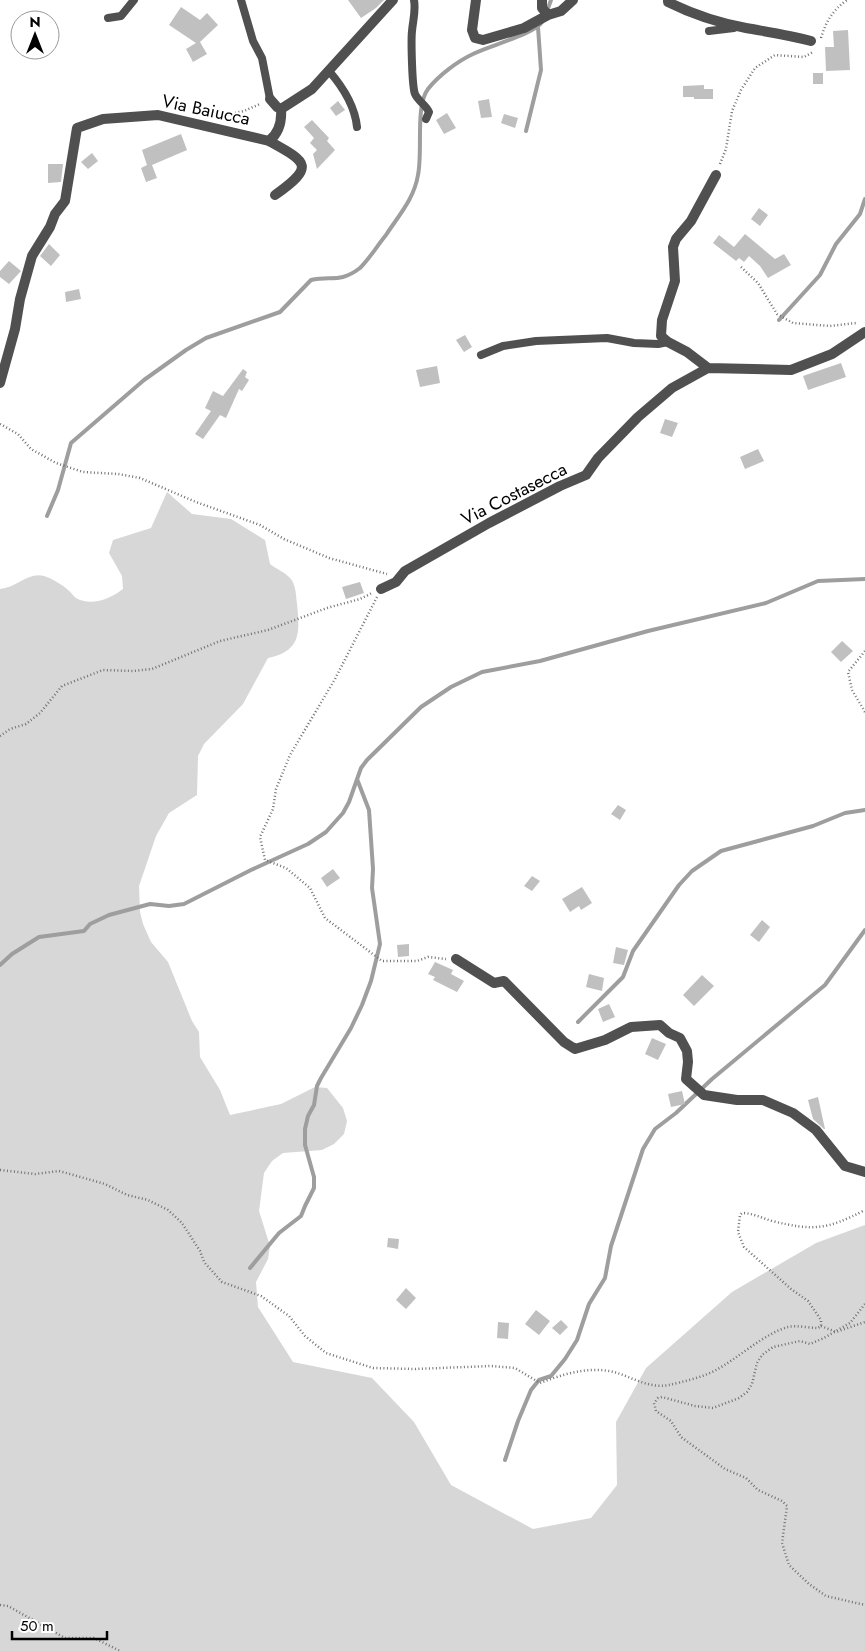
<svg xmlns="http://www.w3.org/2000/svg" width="865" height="1651" font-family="Jost,sans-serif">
  <rect width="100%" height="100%" fill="#fff"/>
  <path fill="#d7d7d7" d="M167 492 192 514 231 519 265 540 270 564C276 569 285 572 290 578 296 584 296 596 297 604 300 633 301 651 268 658L243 704 204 744 198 756 197 795 169 813 156 836 139 886 140 912 143 924 151 942 168 962 192 1021 199 1032 200 1057 220 1090 230 1115 281 1104 315 1087 327 1088 343 1108 347 1121 344 1134 334 1144 322 1150 283 1153 272 1161 264 1173 259 1211 270 1246 268 1259 256 1282 258 1307 293 1362 372 1378 414 1422 451 1485 533 1529 591 1518 617 1485 616 1422 646 1368 732 1292 816 1243 865 1225V1651H0V589C16 588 28 572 44 576 51 578 63 585 68 590 71 592 73 596 76 598 91 607 112 598 123 589L122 576 109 553 113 540 151 528Z"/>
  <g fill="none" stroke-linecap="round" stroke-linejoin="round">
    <path stroke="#9e9e9e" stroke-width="4" d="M547 11 551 0
      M526 131 541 70 538 27
      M779 320 820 275 836 244 860 214 865 199
      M47 516 58 490 71 443 144 380 186 350 206 338 280 312 311 280C331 275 339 284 360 268 370 258 377 246 386 235 399 215 414 199 418 175 423 151 415 106 428 89 439 75 458 61 473 54 488 46 535 34 542 22
      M0 965 12 954 39 937 84 931 90 924 109 915 150 904 169 906 184 904 251 870 308 844 326 832 343 813 349 802 361 768 367 760 421 707 451 687 482 672 540 661 648 631 766 603 818 581 865 579
      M578 1022 623 977 633 951 679 885 692 871 721 851 813 826 845 813 865 810
      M250 1268 279 1233 301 1216 305 1206 314 1188V1177L305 1145V1129L308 1116 314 1105 317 1086 321 1078 351 1028 362 1005 371 981 380 944 372 888 373 869 369 810 357 779
      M505 1460 518 1421 531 1390 539 1380 551 1376 565 1359 577 1340 589 1304 605 1278 611 1246 643 1149 655 1129 676 1113 712 1079 825 985 865 930"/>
  </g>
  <path fill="#c0c0c0" d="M348 0H384L376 8 361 18Z
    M181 7 200 20 207 13 218 25 200 42 207 54 193 62 186 49 196 43 169 25Z
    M848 30 850 70 826 71 825 47H834L833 31Z
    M813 73H823V84H813Z
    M704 85V89H713V99H694V97H683V86Z
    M489 99 492 117 481 118 478 101Z
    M338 101 345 110 336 116 330 108Z
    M447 113 456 128 444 134 436 120Z
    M504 114 518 118 515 128 501 123Z
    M312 120 329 138 327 141 335 150 317 169 313 154 317 150 310 143 314 138 304 127Z
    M181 134 187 150 152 165 157 178 146 182 141 168 147 165 142 150Z
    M92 153 98 161 88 169 81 162Z
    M48 164H63L61 182 48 183Z
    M759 208 768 215 760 226 751 219Z
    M745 234 775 259 784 254 791 265 768 278 760 266 749 256 744 262 739 258 736 261 713 243 719 235 734 247Z
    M49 244 60 255 51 266 40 256Z
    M9 261 21 271 9 284 0 277V271Z
    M79 289 81 299 66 302 65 292Z
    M465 335 472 347 464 352 456 340Z
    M841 363 846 377 808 390 803 376Z
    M437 366 440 383 420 387 416 370Z
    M243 369 247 372 245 377 249 380 242 391 239 389 226 418 220 415 203 439 195 434 211 411 205 408 213 391 223 396Z
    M665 419 678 423 672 437 660 433Z
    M758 449 764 461 745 469 740 457Z
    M360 582 364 593 346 599 342 587Z
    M842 641 853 651 841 662 831 652Z
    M618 805 626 810 620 820 611 814Z
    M333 869 340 878 327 887 321 878Z
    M532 876 540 881 532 891 524 886Z
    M582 887 592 903 581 910 579 906 570 912 562 899Z
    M762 920 770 927 759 942 750 935Z
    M409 944V956L398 957 397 945Z
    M616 947 628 950 624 965 613 963Z
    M435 962 453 970 451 974 464 981 457 992 433 980 435 977 428 974Z
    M589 974 604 978 602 991 586 987Z
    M702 975 714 986 694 1006 683 995Z
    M609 1004 615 1017 603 1022 598 1009Z
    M652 1038 666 1044 658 1060 645 1054Z
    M682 1091 685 1104 671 1107 668 1094Z
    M818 1097 825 1129H824L813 1119 808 1100Z
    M388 1238 399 1239 398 1249 387 1247Z
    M406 1288 416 1298 406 1309 396 1300Z
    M536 1310 550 1321 539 1335 525 1324Z
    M561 1320 568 1327 560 1335 552 1328Z
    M498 1322 509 1323 508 1339 497 1338Z"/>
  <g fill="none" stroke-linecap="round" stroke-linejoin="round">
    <path stroke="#727272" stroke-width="2.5" stroke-dasharray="1 2.5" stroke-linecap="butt" d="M821 38C826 21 833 10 847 0
      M218 117 244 111 260 104
      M720 164 726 149 732 111 741 90 755 68 775 55 804 57 813 52
      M741 267 758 283 777 314 793 323 830 326 856 323
      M0 424 18 434 31 449 56 463 83 472 118 474 140 478 196 502 260 525 284 539 329 558 387 574
      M377 597 335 679 290 755 276 789 273 809 260 837 265 860 286 868 310 888 325 918 382 961H417L428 957 446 959
      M865 651 848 672 852 690 865 712
      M0 736 10 729 26 724 40 713 62 686 103 670 133 671 152 669 220 641 268 630 327 608 360 599 372 593
      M0 1170 35 1174 59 1171 70 1174 105 1184 127 1195 148 1200 168 1210 182 1223 200 1251 204 1262 222 1282 261 1296 289 1316 305 1336 326 1353 373 1368 415 1369 491 1366 515 1368 540 1383C563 1374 589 1366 614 1372 632 1377 649 1389 669 1385 682 1382 704 1377 716 1370 737 1359 765 1333 788 1327 797 1325 809 1328 818 1328L821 1326V1320L808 1301 791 1289 744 1247 738 1232 740 1215 742 1213C752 1213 762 1218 772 1221 814 1231 826 1230 865 1210
      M865 1304 850 1323 824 1338 810 1344 800 1341 773 1347 762 1355 757 1363 752 1384 747 1392 739 1398 713 1408 695 1406 662 1397 658 1398 654 1403 656 1411 671 1421 681 1437 725 1469 746 1478 758 1490 782 1501 787 1506 782 1543 789 1565 809 1584 826 1596 865 1605
      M821 1326 836 1332 865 1322
      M0 1605 8 1606 65 1638H94L120 1651"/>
    <path stroke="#505050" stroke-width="8" d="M241 0 253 41 262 58 270 99
      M414 0C416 11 413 20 412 31 411 40 412 87 415 94 418 101 426 105 429 112L426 119
      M108 18 121 16 134 0
      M709 31 734 28
      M329 71C342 86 355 107 357 127
      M481 355 503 346 536 341 607 338 634 343 658 344 668 342"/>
    <path stroke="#505050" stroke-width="10" d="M476 0 472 30 475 38 483 40 524 28 548 15 561 11 573 0
      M542 0V8L548 15
      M668 0V2C692 14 719 23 746 28 768 32 789 35 811 41
      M270 99 277 107 281 109 312 89 393 0
      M269 141C307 162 316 166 275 195
      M708 368 687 352 668 342 661 336 662 320 675 281 673 247 676 239 691 221 716 175
      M0 383 15 329 20 299 32 256 50 227 55 214 65 201 77 128 103 119 158 115 269 141C279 133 282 122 281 109
      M381 589 396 582 405 571 489 523 560 486 586 475 598 458 638 417 672 388 708 368 791 370 832 354 865 332
      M456 959 494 983 504 981 564 1042 575 1049 605 1040 631 1027 660 1025 669 1033 680 1038 687 1051 688 1062 686 1079 704 1095 737 1100H763L793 1113 816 1130 845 1166 865 1172"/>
  </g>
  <g text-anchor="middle" stroke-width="4" stroke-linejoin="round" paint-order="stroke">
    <g font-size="18" fill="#000" stroke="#fff">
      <text transform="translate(206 110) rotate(12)" y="6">Via Baiucca</text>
      <text transform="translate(514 494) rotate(-27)" y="6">Via Costasecca</text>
    </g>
  </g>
  <g transform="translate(35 35)"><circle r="24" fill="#ffffff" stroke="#999999"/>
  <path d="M0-4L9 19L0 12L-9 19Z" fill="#000000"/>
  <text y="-8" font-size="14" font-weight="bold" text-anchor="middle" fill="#000000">N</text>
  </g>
  <path d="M12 1631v8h95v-8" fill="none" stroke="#000000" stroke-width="2.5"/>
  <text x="20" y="1631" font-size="15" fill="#000000" stroke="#ffffff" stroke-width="4" paint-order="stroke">50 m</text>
</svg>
